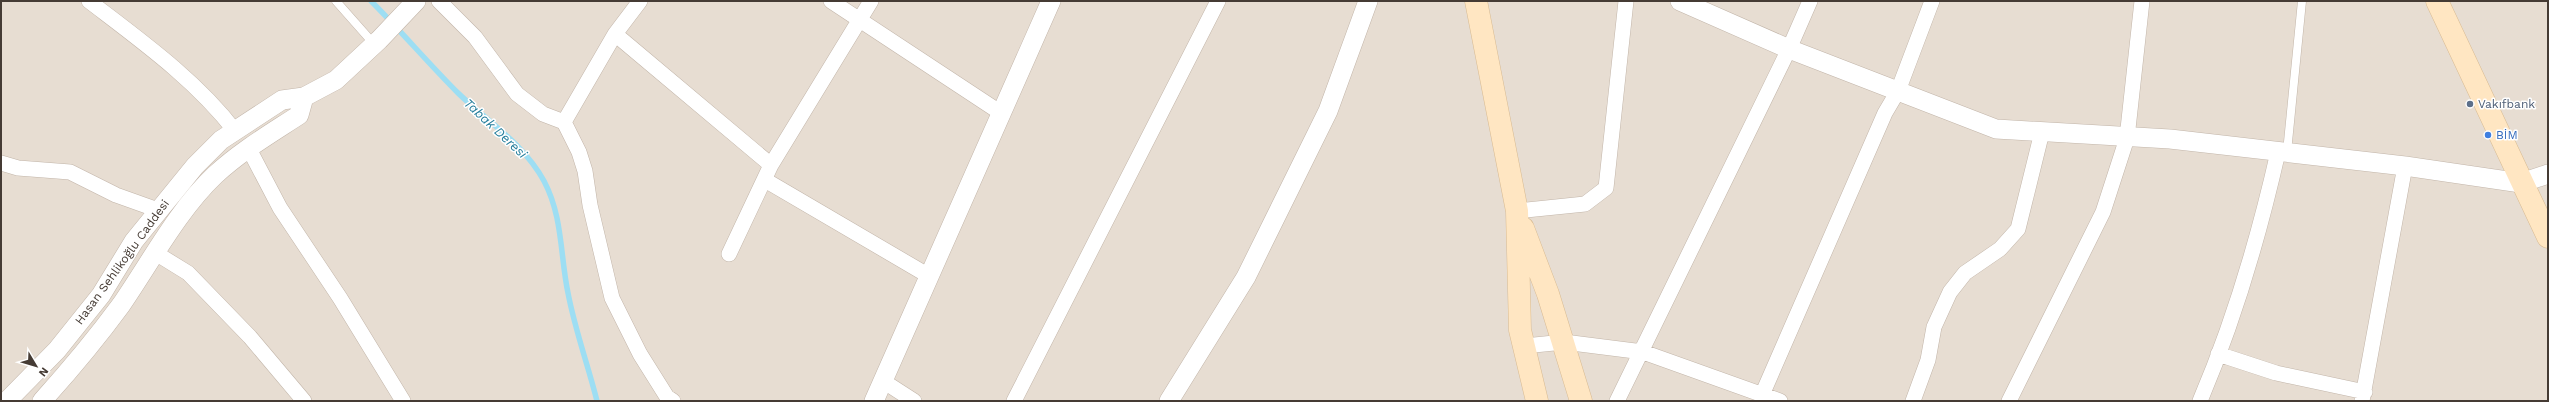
<svg xmlns="http://www.w3.org/2000/svg" width="2549" height="402" font-family="'Work Sans',sans-serif">
  <rect width="100%" height="100%" fill="#f3ece4"/>
  <path fill="#e7ddd2" d="M1 1H2548V401H1Z"/>
  <g fill="none" stroke-linecap="round" stroke-linejoin="round">
    <path stroke="#9ddef3" stroke-width="5.5" d="M371 1C401 31 428 63 458 93 488 122 524 144 544 181 563 217 560 255 568 293 575 330 588 365 597 401"/>
    <g stroke="#c2b5a9" stroke-width="9">
      <path id="service" d="M336 1 374 44
        M2287 152 2302 1"/>
    </g>
    <g stroke="#c2b5a9" stroke-width="16">
      <path id="minor" d="M89 1C140 40 196 80 235 131
        M439 1 475 37 517 94 543 114 564 122 579 152 585 171 590 205 612 298 640 354 667 397 673 401
        M831 1 1001 113
        M615 34 771 165
        M564 122 615 34 640 1
        M248 147 280 208 340 298 403 401
        M1 163 18 168 70 172 116 195 158 210
        M765 180 929 276
        M1517 211 1585 204 1606 188 1626 1
        M154 252 188 273 250 337 304 401
        M729 254 771 165 871 1
        M1524 346 1564 342 1643 352 1780 401
        M2218 354 2276 373 2365 392
        M883 381 914 401
        M1762 395 1885 113 1898 91 1932 1
        M1014 401 1218 1
        M1617 401 1789 49 1810 1
        M1913 401 1928 360 1934 327 1950 292 1965 273 2000 249 2018 229 2042 132
        M2009 401 2103 212 2127 138 2142 1
        M2200 401C2234 321 2259 236 2278 152
        M2362 401 2405 166"/>
    </g>
    <g stroke="#c2b5a9" stroke-width="20">
      <path id="tertiary" d="M1680 1 1789 49 1996 129 2170 139 2405 166 2521 183 2548 174
        M7 401 57 350 101 295 134 241 195 166 221 140 282 100 304 97 336 80 379 40 416 1
        M42 401C70 370 96 339 121 305 150 263 178 210 215 175 241 151 270 134 299 115L304 97
        M874 401 1051 1
        M1169 401 1246 277 1328 111 1368 1"/>
    </g>
    <g stroke="#d8bb93" stroke-width="23">
      <path id="secondary" d="M1476 1 1517 211 1520 330 1537 401
        M2437 1 2548 237
        M1523 228 1548 294 1581 401"/>
    </g>
    <use href="#service" stroke="#fff" stroke-width="8"/>
    <use href="#minor" stroke="#fff" stroke-width="15"/>
    <use href="#tertiary" stroke="#fff" stroke-width="19"/>
    <use href="#secondary" stroke="#ffe6c2" stroke-width="22"/>
  </g>
  <circle fill="#5c6f8a" stroke="#fff" stroke-width="1.5" cx="2470" cy="104" r="4"/>
  <circle fill="#3f7fe0" stroke="#fff" stroke-width="1.5" cx="2488" cy="135" r="4"/>
  <g text-anchor="middle" stroke-width="3" stroke-linejoin="round" paint-order="stroke">
    <g font-size="12" fill="#4e5e75" stroke="#fff" text-anchor="start">
      <text x="2478" y="108">Vakıfbank</text>
    </g>
    <g font-size="12" fill="#366cbe" stroke="#fff" text-anchor="start">
      <text x="2496" y="139">BİM</text>
    </g>
    <g font-size="12" fill="#453b34" stroke="#fff">
      <text transform="translate(122 262) rotate(-54)" y="4">Hasan Sehlikoğlu Caddesi</text>
    </g>
    <g font-size="13" font-style="italic" fill="#257e9c" stroke="#fff">
      <text transform="translate(496 128) rotate(43)" y="5">Tabak Deresi</text>
    </g>
  </g>
  <rect width="2549" height="402" fill="none" stroke="#453b34" stroke-width="4"/>
  <g transform="translate(36 366) rotate(128)" stroke="#ffffff" stroke-width="3" paint-order="stroke">
  <path d="M0-3L7 15L0 10L-7 15Z" fill="#453b34"/>
  <text y="-6" font-size="11" font-weight="bold" text-anchor="middle" fill="#453b34">N</text>
  </g>
</svg>
